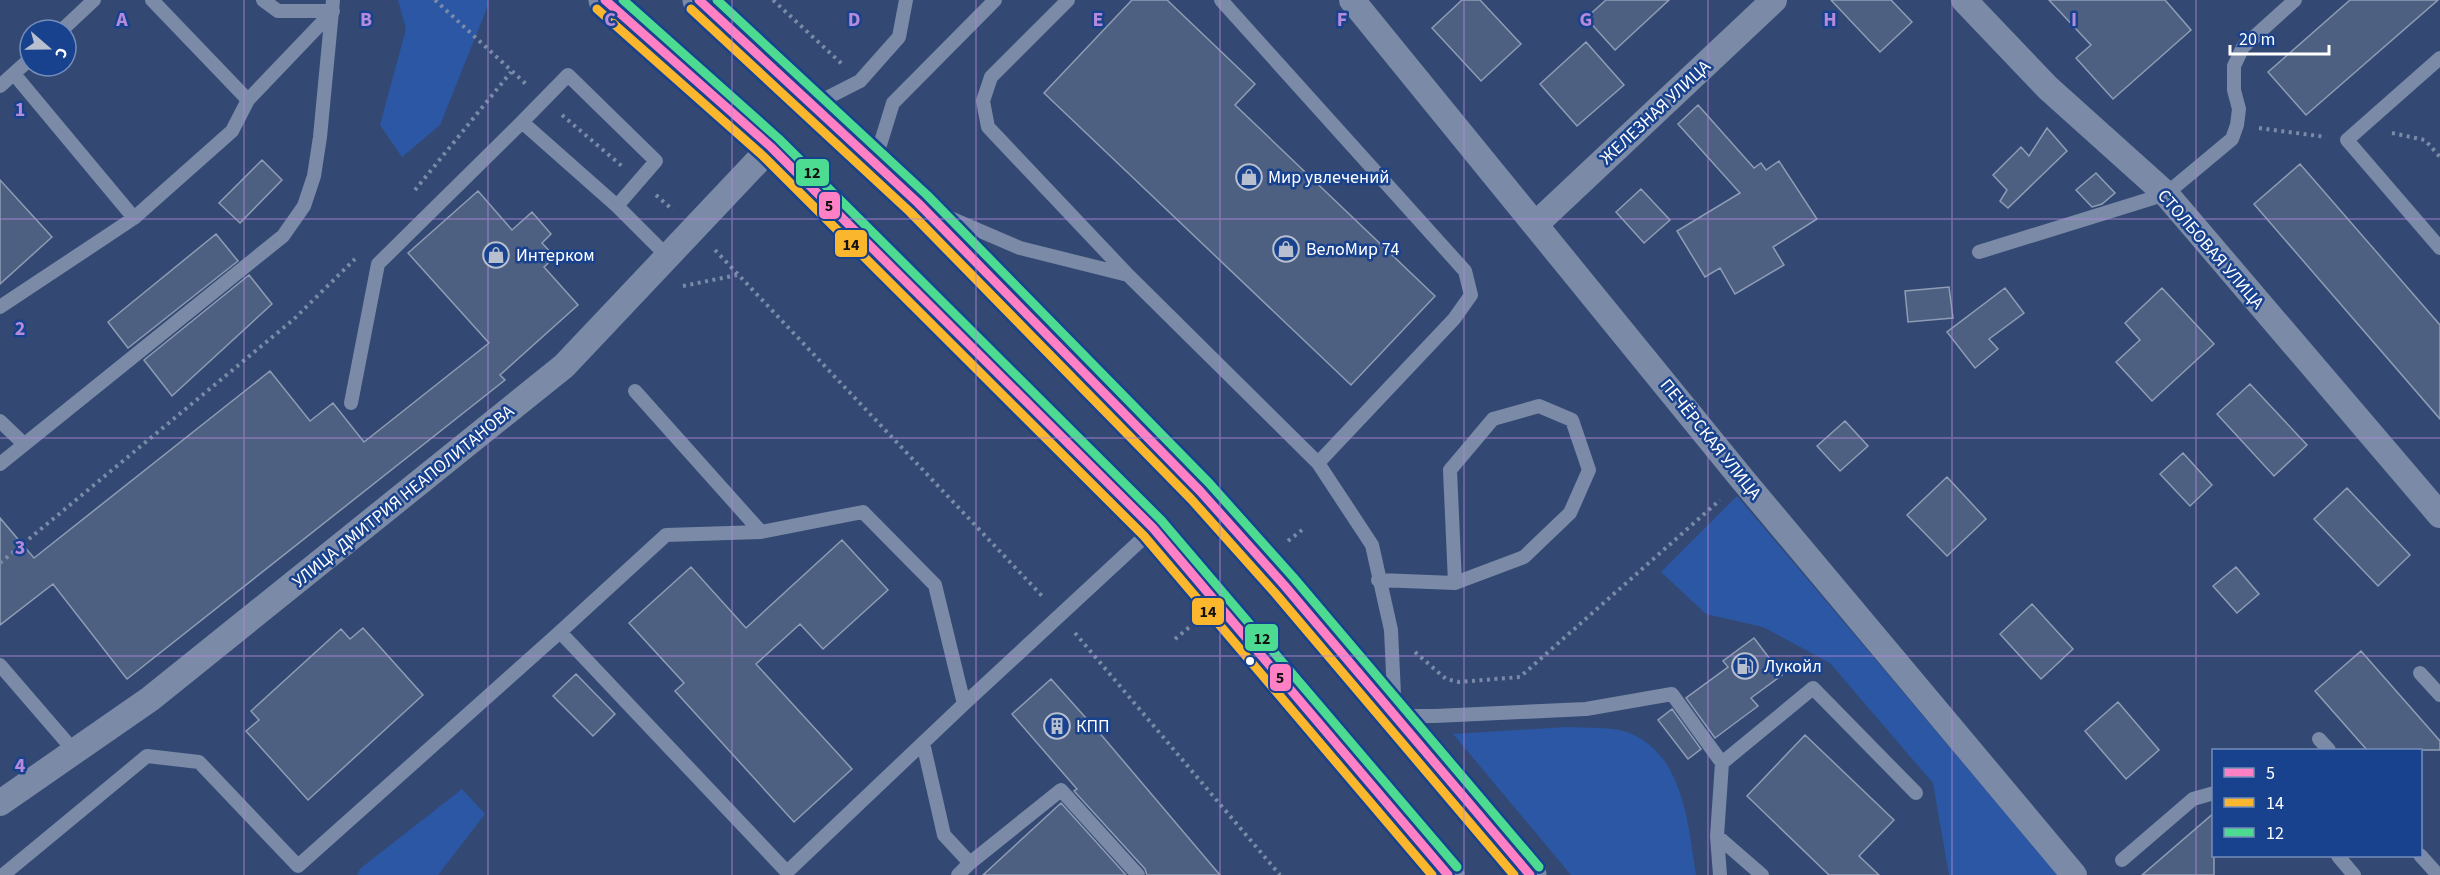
<svg xmlns="http://www.w3.org/2000/svg" width="2440" height="875" font-family="'Source Sans 3',sans-serif">
  <rect width="100%" height="100%" fill="#334973"/>
  <path fill="#2b57a4" d="M398 0H487L489 3 440 125 402 157 380 125 406 29Z
    M1737 496 2058 875H1949L1933 783 1830 663 1763 627 1706 614 1661 572Z
    M1567 727C1582 728 1614 727 1627 732 1684 753 1688 825 1696 875H1571L1453 734Z
    M462 789 485 814 438 875H357L361 868Z"/>
  <path fill="#4d6081" stroke="#8f9cb5" stroke-width="1.5" d="M1132 0H1167L1255 84 1235 105 1435 296 1351 385 1044 93Z
    M1462 0H1480L1521 44 1481 81 1432 28Z
    M1606 0H1669L1615 50 1586 18Z
    M1831 0H1891L1912 22 1880 52Z
    M2049 0H2165L2191 30 2113 99 2076 58 2091 45Z
    M2350 0H2438L2306 115 2268 72Z
    M1586 42 1624 85 1577 126 1540 84Z
    M1698 105 1754 168 1761 163 1766 170 1779 161 1817 219 1773 247 1784 265 1735 294 1720 268 1705 277 1677 231 1740 193 1678 124Z
    M2047 128 2067 151 2008 208 2000 201 2007 190 1993 175 2021 147 2029 156Z
    M262 160 282 180 240 223 219 203Z
    M2300 164 2440 325V419L2254 204Z
    M2096 173 2115 193 2102 204 2092 207 2076 190Z
    M0 180 52 237 0 284Z
    M1641 189 1670 220 1644 243 1616 212Z
    M478 191 512 230 532 212 551 234 542 243 555 257 544 267 578 305 500 375 505 380 127 679 53 584 0 625V518L34 558 270 371 310 421 333 403 364 442 489 343 408 253Z
    M216 234 238 261 128 348 108 322Z
    M249 275 272 304 172 396 144 360Z
    M1949 287 1953 318 1908 322 1905 291Z
    M2005 288 2024 313 1989 339 1998 349 1975 368 1947 332Z
    M2162 288 2214 344 2152 401 2116 362 2140 340 2125 323Z
    M2250 384 2307 445 2274 476 2217 414Z
    M1845 421 1868 446 1840 471 1817 446Z
    M2183 453 2212 485 2190 506 2160 474Z
    M1947 477 1986 519 1947 556 1907 515Z
    M2347 488 2410 555 2378 586 2314 519Z
    M842 540 888 590 823 649 800 624 756 664 852 769 794 822 675 691 684 683 629 623 691 567 746 628Z
    M2236 567 2259 594 2237 613 2213 586Z
    M2032 604 2073 649 2041 679 2000 634Z
    M363 628 423 695 308 800 246 731 259 720 251 711 341 629 350 639Z
    M1754 638 1782 675 1751 698 1758 706 1715 738 1686 698 1728 667 1723 661Z
    M2361 651 2440 741V750H2367L2315 691Z
    M576 674 615 714 593 736 553 696Z
    M1051 679 1103 737 1220 875H1147L1145 869 1074 791 1077 789 1012 714Z
    M2118 702 2159 750 2126 779 2085 731Z
    M1672 709 1701 749 1688 759 1658 720Z
    M1805 735 1894 820 1859 856 1879 875H1829L1747 796Z
    M1061 803 1126 875H983Z
    M2214 813V875H2142Z"/>
  <g fill="none" stroke-linecap="round" stroke-linejoin="round">
    <path stroke="#7a8aa7" stroke-width="4" stroke-dasharray="3 4.5" stroke-linecap="butt" d="M435 0 527 85
      M773 0 842 64
      M562 115 623 167
      M2259 128 2326 137
      M2392 133 2425 140 2440 157
      M415 190 511 72
      M656 195 673 210
      M715 250 1044 598
      M683 286 737 275
      M1288 541 1302 530
      M0 563 294 319 355 259
      M1075 633 1280 875
      M1175 639 1192 625
      M1415 652 1446 679 1459 682 1520 677 1720 500"/>
    <path stroke="#7a8aa7" stroke-width="14" d="M152 0 248 100
      M263 0 278 11H333
      M1068 0 991 77 983 101 988 127 1128 275
      M1221 0 1465 271 1471 295 1454 319 1318 463
      M62 30 94 0
      M2440 58 2347 140 2440 248
      M14 74 134 218
      M0 86 30 59
      M811 106 860 81 899 37 906 0
      M522 122 568 75 656 161 617 206
      M875 161 893 103 995 0
      M943 215 1020 248 1128 275 1318 463 1372 545 1391 630 1395 716H1435L1586 709 1672 694 1722 763 1717 836 1720 875
      M1979 252 2166 194 2232 139 2237 125 2239 109 2234 90V66L2243 47 2295 0
      M0 307 134 218 232 131 248 100 333 11
      M635 391 761 532
      M351 403 378 264 522 122 617 206 667 256
      M0 421 24 444
      M0 464 283 236 304 206 314 176 320 137 333 0
      M1378 580 1455 583 1524 557 1570 513 1589 470 1572 420 1539 406 1493 419 1450 470 1455 583
      M560 632 666 535 761 532 863 512 935 585 964 704
      M0 665 75 752
      M2420 673 2440 695
      M2319 739 2329 750
      M923 743 944 835 970 863 958 875
      M1722 763 1813 688 1916 793
      M1717 836 1762 875
      M2420 855 2438 875
      M2338 856 2354 875
      M2122 860 2193 799 2214 793
      M970 863 1061 790 1138 875
      M3 875 147 756 199 762 298 866 560 632 787 872 964 704 1153 529"/>
    <path stroke="#7a8aa7" stroke-width="26" d="M1352 0 1743 480 2074 875
      M1964 0 2048 88 2166 194 2440 515
      M1536 224 1774 0
      M0 803 150 699 564 366 771 147"/>
    <path stroke="#7a89a5" stroke-width="33" d="M605 0 771 147 1153 528 1448 875
      M699 0 918 203 1200 491 1284 585 1530 875"/>
    <g stroke="#18418e" stroke-width="14">
      <path id="bus-1" d="M605 0 771 147 1153 528 1448 875
        M699 0 918 203 1200 491 1284 585 1530 875"/>
    </g>
    <g stroke="#18418e" stroke-width="14">
      <path id="bus-2" d="M597 9 763 156 1144 536 1432 875
        M691 9 910 212 1191 499 1275 593 1514 875"/>
    </g>
    <g stroke="#18418e" stroke-width="14">
      <path id="bus-3" d="M623 0 779 139 1161 520 1457 867
        M717 0 927 195 1209 483 1293 577 1539 867"/>
    </g>
    <use href="#bus-1" stroke="#ff80c5" stroke-width="9"/>
    <use href="#bus-2" stroke="#fab62d" stroke-width="9"/>
    <use href="#bus-3" stroke="#4ddb92" stroke-width="9"/>
  </g>
  <path fill="none" stroke="#b68bdc" stroke-width="1.5" stroke-opacity="0.55" d="M244 0V875M488 0V875M732 0V875M976 0V875M1220 0V875M1464 0V875M1708 0V875M1952 0V875M2196 0V875M0 219H2440M0 438H2440M0 656H2440"/>
  <defs>
    <g id="shop-ring" transform="scale(1.35)"><circle r="9.5" fill="#18418e" stroke="#b8bfce" stroke-width="1.5"/><path d="M-5-2.5h2.3a2.7 3.5 0 0 1 5.4 0H5L5.5 6h-11ZM-1.5-2.5h3a1.5 2.3 0 0 0-3 0Z" fill="#b8bfce"/></g>
    <g id="fuel-ring" transform="scale(1.35)"><circle r="9.5" fill="#18418e" stroke="#b8bfce" stroke-width="1.5"/><path d="M-5.5-6h7V0h2V4h1.3V-2.5L3-4.5l.8-.8L6-3V5H2.5V1h-1V6h-7ZM-4.2-4.7v3.2H.2V-4.7Z" fill="#b8bfce"/></g>
    <g id="building-ring" transform="scale(1.35)"><circle r="9.5" fill="#18418e" stroke="#b8bfce" stroke-width="1.5"/><path d="M-4-6H4V6H1V3H-1V6H-4ZM-2.5-4.3h1.7v1.8h-1.7ZM.8-4.3h1.7v1.8H.8ZM-2.5-1h1.7V.8h-1.7ZM.8-1h1.7V.8H.8Z" fill="#b8bfce"/></g>
  </defs>
  <g fill-rule="evenodd">
    <use href="#shop-ring" x="1249" y="177"/>
    <use href="#shop-ring" x="1286" y="249"/>
    <use href="#shop-ring" x="496" y="255"/>
    <use href="#fuel-ring" x="1745" y="666"/>
    <use href="#building-ring" x="1057" y="726"/>
  </g>
  <circle fill="#fff" stroke="#18418e" stroke-width="2" cx="1250" cy="661" r="5"/>
  <g text-anchor="middle" stroke-width="5" stroke-linejoin="round" paint-order="stroke">
    <g font-size="18" fill="#fff" stroke="#18418e">
      <text transform="translate(1655 112) rotate(-43)" y="6">ЖЕЛЕЗНАЯ УЛИЦА</text>
      <text transform="translate(2211 249) rotate(49)" y="6">СТОЛБОВАЯ УЛИЦА</text>
      <text transform="translate(1711 439) rotate(51)" y="6">ПЕЧЁРСКАЯ УЛИЦА</text>
      <text transform="translate(403 496) rotate(-39)" y="6">УЛИЦА ДМИТРИЯ НЕАПОЛИТАНОВА</text>
    </g>
    <g font-size="18" fill="#fff" stroke="#18418e" text-anchor="start">
      <text x="1268" y="183">Мир увлечений</text>
      <text x="1306" y="255">ВелоМир 74</text>
      <text x="516" y="261">Интерком</text>
      <text x="1764" y="672">Лукойл</text>
      <text x="1076" y="732">КПП</text>
    </g>
  </g>
  <g font-size="20" text-anchor="middle" font-weight="bold" fill="#b68bdc" stroke="#18418e" stroke-width="5" stroke-linejoin="round" paint-order="stroke">
    <text x="122" y="26">A</text>
    <text x="366" y="26">B</text>
    <text x="610" y="26">C</text>
    <text x="854" y="26">D</text>
    <text x="1098" y="26">E</text>
    <text x="1342" y="26">F</text>
    <text x="1586" y="26">G</text>
    <text x="1830" y="26">H</text>
    <text x="2074" y="26">I</text>
    <text x="20" y="116">1</text>
    <text x="20" y="335">2</text>
    <text x="20" y="554">3</text>
    <text x="20" y="772">4</text>
  </g>
  <g stroke="#18418e" stroke-width="2">
    <rect x="795" y="158" width="35" height="29" rx="6" fill="#4ddb92"/>
    <rect x="818" y="191" width="23" height="29" rx="6" fill="#ff80c5"/>
    <rect x="834" y="229" width="34" height="29" rx="6" fill="#fab62d"/>
    <rect x="1191" y="597" width="34" height="29" rx="6" fill="#fab62d"/>
    <rect x="1244" y="623" width="35" height="29" rx="6" fill="#4ddb92"/>
    <rect x="1269" y="663" width="23" height="29" rx="6" fill="#ff80c5"/>
  </g>
  <g font-size="16" text-anchor="middle" font-weight="bold" fill="#111">
    <text x="812" y="178">12</text>
    <text x="829" y="211">5</text>
    <text x="851" y="250">14</text>
    <text x="1208" y="617">14</text>
    <text x="1262" y="644">12</text>
    <text x="1280" y="683">5</text>
  </g>
  <rect x="2212" y="749" width="210" height="108" fill="#18418e" stroke="#748dbb" stroke-width="1.5"/>
  <rect x="2224" y="768" width="30" height="9" fill="#ff80c5" stroke="#748dbb" stroke-width="1.5"/>
  <text x="2266" y="779" font-size="18" fill="#ffffff">5</text>
  <rect x="2224" y="798" width="30" height="9" fill="#fab62d" stroke="#748dbb" stroke-width="1.5"/>
  <text x="2266" y="809" font-size="18" fill="#ffffff">14</text>
  <rect x="2224" y="828" width="30" height="9" fill="#4ddb92" stroke="#748dbb" stroke-width="1.5"/>
  <text x="2266" y="839" font-size="18" fill="#ffffff">12</text>
  <g transform="translate(48 48) rotate(110)"><circle r="28" fill="#18418e" stroke="#748dbb" stroke-width="1.5"/>
  <path d="M0-4.5L10 22L0 15L-10 22Z" fill="#b8bfce"/>
  <text y="-9" font-size="16" font-weight="bold" text-anchor="middle" fill="#ffffff">С</text>
  </g>
  <path d="M2230 45v9h99v-9" fill="none" stroke="#ffffff" stroke-width="3"/>
  <text x="2239" y="45" font-size="18" fill="#ffffff" stroke="#18418e" stroke-width="4.5" paint-order="stroke">20 m</text>
</svg>
